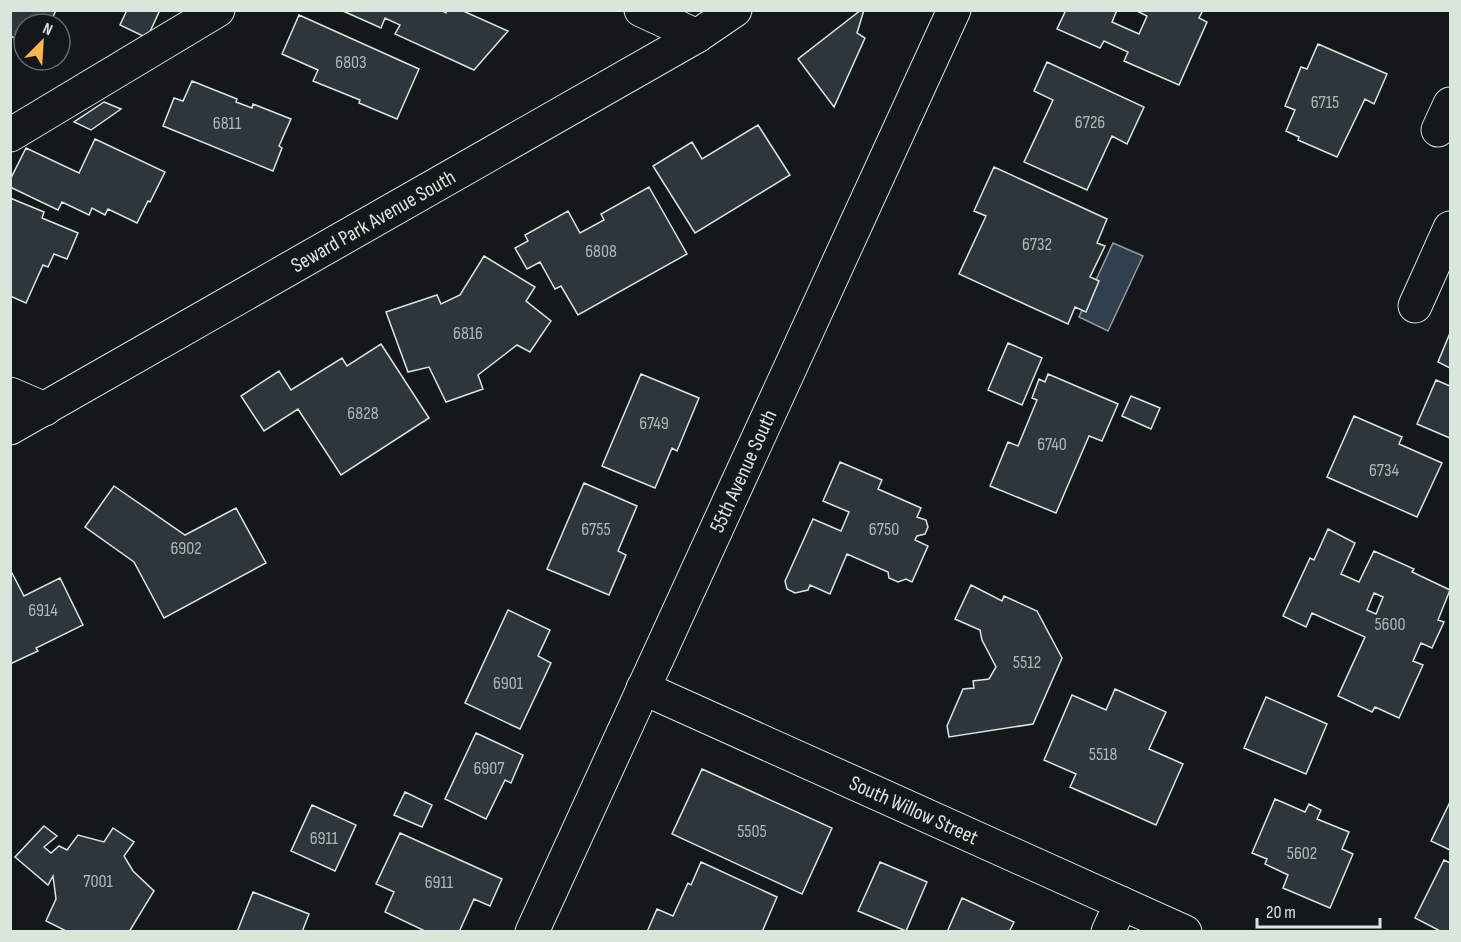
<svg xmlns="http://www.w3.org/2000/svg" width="1461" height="942" font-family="'Sofia Sans Condensed',sans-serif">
  <rect width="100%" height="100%" fill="#14181c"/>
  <path fill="#2f3f4d" stroke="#939e99" stroke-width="1.5" d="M1113 243 1143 256 1108 331 1079 317Z"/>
  <path fill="#2c363c" stroke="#d8e6dc" stroke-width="1.5" fill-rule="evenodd" d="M10 10H56L50 24H24V42L10 36Z
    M127 10H160L147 38 120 25Z
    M441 10 446 13 447 10H461L508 31 474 70 395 34 400 25 385 18 381 28 343 11Z
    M861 10H864L857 33 865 38 834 107 798 59Z
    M1066 10H1117L1112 22 1139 34 1147 16 1135 10H1203L1199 18 1207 22 1179 85 1124 61 1128 52 1104 41 1100 48 1057 29Z
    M299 15 419 69 397 119 359 103 360 100 313 81 318 70 282 54Z
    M1318 44 1387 74 1374 104 1365 99 1337 157 1298 140 1299 137 1286 131 1295 110 1285 106 1301 67 1307 69Z
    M1047 62 1144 107 1127 144 1112 136 1087 190 1024 162 1053 100 1034 91Z
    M192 81 237 99 236 102 252 108 253 104 291 119 279 146 282 148 273 171 163 126 174 98 183 101Z
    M104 102 121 109 91 130 74 122Z
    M758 125 790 175 695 233 653 166 692 142 702 159Z
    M95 139 165 172 150 202 148 201 137 223 108 209 105 215 92 208 89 215 62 202 58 210 10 187V180L26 148 79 173Z
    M994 167 1107 219 1097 243 1105 246 1090 277 1099 281 1086 312 1075 307 1068 324 959 274 986 216 974 211Z
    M649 187 687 254 578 315 561 286 555 289 540 262 527 269 515 248 528 241 525 235 568 211 580 233 604 220 601 214Z
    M10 198 44 212 42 218 78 233 67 259 54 254 48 267 43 265 26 303 10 296Z
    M484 256 535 287 526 301 551 321 530 352 517 345 478 375 483 389 446 402 429 367 408 372 386 312 437 295 441 304 460 295Z
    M1450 333V368L1438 362Z
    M1008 343 1042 358 1022 405 988 390Z
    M381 344 429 418 341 475 298 409 264 431 241 396 279 371 291 390 342 358 347 366Z
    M641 374 699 398 677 451 672 448 655 488 602 466Z
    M1048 374 1118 404 1102 441 1089 436 1056 513 990 486 1008 442 1018 446 1037 400 1032 398 1039 379 1045 382Z
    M1436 380 1450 386V438L1417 424Z
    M1131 396 1160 408 1151 429 1122 416Z
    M1354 416 1402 437 1399 444 1442 463 1417 517 1327 477Z
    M840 462 882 480 878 489 921 508 917 517 926 520 928 527 925 534 917 536 915 540 928 546 912 582 906 579 898 582 889 578 888 572 847 554 830 594 810 585 808 590 795 593 787 589 785 581 813 519 841 531 849 512 823 501Z
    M584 483 637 506 618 551 626 555 609 595 547 569Z
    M114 486 185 535 236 508 266 563 164 618 134 562 85 527Z
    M1328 529 1355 543 1341 574 1359 582 1374 551 1414 569 1412 572 1450 590 1438 620 1444 622 1432 648 1421 643 1413 661 1423 665 1399 718 1375 707 1372 712 1338 696 1365 637 1312 613 1306 627 1283 616 1310 558 1314 560ZM1374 593 1383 597 1376 614 1367 610Z
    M12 573 24 596 60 578 83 625 36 648 38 651 10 664V574Z
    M971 585 1002 601 1004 596 1037 611 1062 658 1033 724 949 737 947 726 963 689 974 688 973 681 989 679 996 667 982 640 980 630 955 619Z
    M508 610 550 630 538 656 551 663 520 729 465 703Z
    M1115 689 1166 712 1149 749 1183 764 1156 825 1070 787 1076 774 1044 760 1072 695 1106 710Z
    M1266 697 1327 724 1306 774 1244 748Z
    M476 733 523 755 511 783 505 780 486 819 445 799Z
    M702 769 832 828 802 894 672 834Z
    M405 792 432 805 422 827 394 815Z
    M1275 799 1305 812 1309 804 1321 810 1317 819 1349 832 1342 849 1353 854 1330 908 1283 888 1288 875 1265 864 1267 859 1252 853Z
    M1450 802V850L1431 841Z
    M312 805 356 825 335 871 291 851Z
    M44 826 57 836 44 847 51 853 59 846 67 850 78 835 104 842 113 828 134 842 124 856 133 871 154 891 129 932H68L46 921 56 899 53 876 48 885 15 857Z
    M400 833 502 879 490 906 474 899 459 932H427L385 912 394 892 376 884Z
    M1444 860 1450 863V932H1442L1415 918Z
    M701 862 777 897 762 932H647L657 909 673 916 688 883 691 885Z
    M880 862 927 882 906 931 858 911Z
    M253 892 309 914 302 932H237Z
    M962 898 1014 922 1009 932H947Z"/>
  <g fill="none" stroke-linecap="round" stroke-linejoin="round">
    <g stroke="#d8e6dc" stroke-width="35">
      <g id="minor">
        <path d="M641 10 697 36"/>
        <path d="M1438 130 1450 104"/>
        <path d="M10 135 218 10"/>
        <path d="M1415 306 1450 228"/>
        <path d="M10 394 45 409"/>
        <path id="s1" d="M643 688 1185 932"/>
        <path id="s2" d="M532 932 954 10"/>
        <path d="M1108 932 1121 903"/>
      </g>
    </g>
    <g stroke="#d8e6dc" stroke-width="35">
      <g id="major">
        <path id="s3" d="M10 428 697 36 735 10"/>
      </g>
    </g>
    <use href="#minor" stroke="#14181c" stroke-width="33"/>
    <use href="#major" stroke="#14181c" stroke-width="33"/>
  </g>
  <g text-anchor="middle" stroke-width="4.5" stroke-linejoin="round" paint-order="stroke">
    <g font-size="18" fill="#adbab4">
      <text x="351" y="68">6803</text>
      <text x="1325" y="108">6715</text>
      <text x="1090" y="128">6726</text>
      <text x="227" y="129">6811</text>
      <text x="1037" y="250">6732</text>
      <text x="601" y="257">6808</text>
      <text x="468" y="339">6816</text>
      <text x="363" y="419">6828</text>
      <text x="654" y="429">6749</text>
      <text x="1052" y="450">6740</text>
      <text x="1384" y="476">6734</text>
      <text x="596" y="535">6755</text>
      <text x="884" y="535">6750</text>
      <text x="186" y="554">6902</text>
      <text x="43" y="616">6914</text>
      <text x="1390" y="630">5600</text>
      <text x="1027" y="668">5512</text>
      <text x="508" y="689">6901</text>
      <text x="1103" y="760">5518</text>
      <text x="489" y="774">6907</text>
      <text x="752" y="837">5505</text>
      <text x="324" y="844">6911</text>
      <text x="1302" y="859">5602</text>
      <text x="98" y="887">7001</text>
      <text x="439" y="888">6911</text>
    </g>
    <g font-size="21" fill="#d8e6dc" stroke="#14181c">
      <text dy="7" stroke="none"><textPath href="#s3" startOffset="418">Seward Park Avenue South</textPath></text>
      <text dy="7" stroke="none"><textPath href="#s2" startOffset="507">55th Avenue South</textPath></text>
      <text dy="7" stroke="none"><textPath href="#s1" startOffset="297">South Willow Street</textPath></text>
    </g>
  </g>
  <rect width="1461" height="942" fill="none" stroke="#d8e6dc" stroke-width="24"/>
  <g transform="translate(42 42) rotate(24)"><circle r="28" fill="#14181c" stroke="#626a69" stroke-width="1.5"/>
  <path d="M0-4.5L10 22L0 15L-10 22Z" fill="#ffb74d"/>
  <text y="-9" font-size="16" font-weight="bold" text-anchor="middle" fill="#d8e6dc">N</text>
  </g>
  <path d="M1257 918v9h123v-9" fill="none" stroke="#d8e6dc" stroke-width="3"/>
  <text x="1266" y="918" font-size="18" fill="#d8e6dc" stroke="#14181c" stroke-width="4.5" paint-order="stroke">20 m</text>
</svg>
